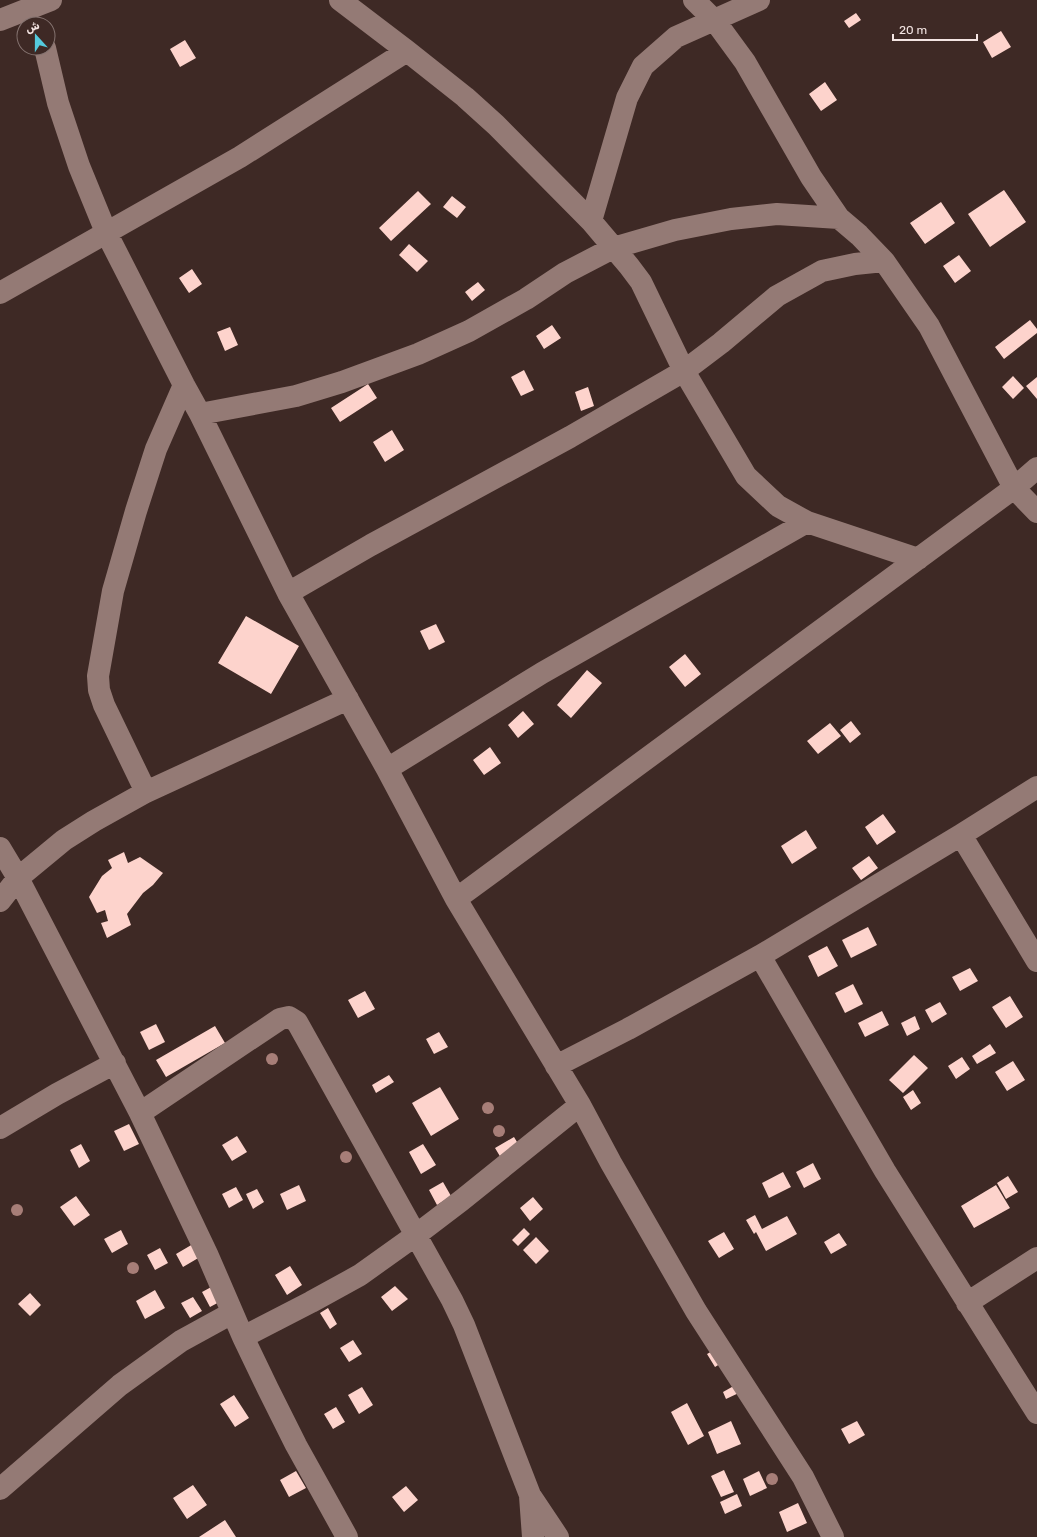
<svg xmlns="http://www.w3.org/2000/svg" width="1037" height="1537" font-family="Rubik,Cairo,sans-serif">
  <rect width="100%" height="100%" fill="#3e2925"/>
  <path fill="#fdd3cc" d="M856 13 861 20 849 28 844 21Z
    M1001 31 1011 47 992 58 983 42Z
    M185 40 196 58 180 67 170 49Z
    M825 82 837 100 821 111 809 94Z
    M1004 190 1026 222 990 247 968 214Z
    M418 191 431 204 391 241 379 228Z
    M452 196 466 207 457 218 443 207Z
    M941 202 955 223 925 244 910 223Z
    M409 244 428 261 417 272 399 255Z
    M959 255 971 271 955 283 943 266Z
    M192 269 202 284 189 293 179 278Z
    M478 282 485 290 472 301 465 292Z
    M1030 320 1037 329V333L1004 359 995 347Z
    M552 325 561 338 544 349 536 336Z
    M230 327 238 345 225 351 217 332Z
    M524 370 534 390 521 396 511 377Z
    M1013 376 1024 388 1013 399 1002 387Z
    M1037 377V399L1026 386Z
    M368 384 377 398 340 422 331 408Z
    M588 387 594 406 581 411 575 392Z
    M392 430 404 450 385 462 373 442Z
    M246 616 299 646 271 694 218 663Z
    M436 624 445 642 429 650 420 631Z
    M685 654 701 674 685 687 669 667Z
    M587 670 602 683 571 718 557 705Z
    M523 711 534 724 518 738 508 725Z
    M851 721 861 734 850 743 840 730Z
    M830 723 841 736 818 754 807 741Z
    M490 747 501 763 484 775 473 760Z
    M883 814 896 832 877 845 865 827Z
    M806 830 817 848 792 864 781 846Z
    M124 852 128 863 140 857 163 873 153 885 143 893 127 914 131 925 107 938 101 923 108 921 105 910 97 913 89 897 102 876 112 868 108 860Z
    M869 856 878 868 861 880 852 868Z
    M868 927 877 945 851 958 842 940Z
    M827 946 838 966 818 977 808 956Z
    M970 968 978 981 960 991 952 977Z
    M853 984 863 1004 845 1013 835 993Z
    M365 991 375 1009 358 1018 348 1000Z
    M1010 996 1023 1017 1006 1028 992 1007Z
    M940 1002 947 1014 932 1023 925 1010Z
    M882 1011 889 1025 865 1037 858 1023Z
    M915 1016 920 1029 907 1036 901 1023Z
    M156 1024 165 1042 149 1050 140 1032Z
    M215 1026 225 1043 166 1077 156 1060Z
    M439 1032 448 1047 434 1054 426 1039Z
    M990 1044 996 1053 977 1064 972 1056Z
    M914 1055 928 1068 903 1093 889 1080Z
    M962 1057 970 1069 956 1079 948 1066Z
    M1013 1061 1025 1080 1007 1091 995 1072Z
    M389 1075 394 1082 376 1093 372 1085Z
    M440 1087 459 1119 431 1136 412 1103Z
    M913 1090 921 1103 911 1110 903 1097Z
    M129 1124 139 1144 124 1151 114 1131Z
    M237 1136 247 1152 232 1161 222 1145Z
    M514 1137 520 1147 501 1158 495 1148Z
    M81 1144 90 1161 79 1168 70 1150Z
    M423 1144 436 1165 421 1174 409 1152Z
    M813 1163 821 1179 804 1188 796 1172Z
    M783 1172 791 1187 769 1198 762 1183Z
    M1008 1176 1018 1192 1006 1199 997 1183Z
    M443 1182 451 1196 437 1205 429 1190Z
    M299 1185 306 1201 287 1210 280 1194Z
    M996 1185 1010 1208 974 1228 961 1206Z
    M236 1187 243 1200 229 1208 222 1194Z
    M257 1189 264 1202 253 1209 246 1194Z
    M76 1196 90 1215 74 1226 60 1207Z
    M533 1197 543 1209 530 1221 520 1208Z
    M755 1215 762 1229 787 1216 797 1234 766 1251 756 1232 754 1234 746 1220Z
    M524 1228 530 1234 518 1246 512 1240Z
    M121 1230 128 1244 112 1253 104 1239Z
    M724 1232 734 1249 719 1258 708 1241Z
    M839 1233 847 1245 831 1254 824 1242Z
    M536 1237 549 1251 536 1264 523 1250Z
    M193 1244 200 1257 183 1267 176 1254Z
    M160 1248 168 1263 155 1270 147 1255Z
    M290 1266 302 1285 287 1295 275 1275Z
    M215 1285 223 1300 210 1307 202 1292Z
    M395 1286 408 1299 392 1311 381 1297Z
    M155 1290 165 1308 145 1319 136 1301Z
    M30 1293 41 1305 30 1316 18 1304Z
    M193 1297 202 1311 190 1318 181 1303Z
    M328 1308 337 1324 330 1329 320 1313Z
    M353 1340 362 1354 349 1362 340 1348Z
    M716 1349 723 1362 715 1367 707 1354Z
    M739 1383 743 1391 726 1399 723 1392Z
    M362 1387 373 1405 359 1414 348 1395Z
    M234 1395 249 1418 235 1427 220 1404Z
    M687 1403 704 1436 688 1445 671 1412Z
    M336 1407 345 1422 333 1429 324 1414Z
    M731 1421 741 1444 717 1454 708 1432Z
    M857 1421 865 1435 849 1444 841 1429Z
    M724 1470 734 1492 721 1497 711 1476Z
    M296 1471 306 1488 289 1497 280 1480Z
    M759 1471 767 1488 750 1496 743 1479Z
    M193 1485 207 1505 187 1519 173 1498Z
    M406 1486 418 1500 404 1512 392 1497Z
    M737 1494 742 1506 725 1514 720 1502Z
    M798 1503 807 1523 787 1532 779 1512Z
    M225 1520 236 1537H199Z"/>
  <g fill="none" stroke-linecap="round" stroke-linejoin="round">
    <path stroke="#947a75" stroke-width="22" d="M340 0 407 51 465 97 496 125 591 221 629 266 641 282 684 371 746 476 778 506 807 522 918 559
      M694 0 715 21 745 62 811 177 839 218 859 235 884 261 929 326 1014 488 1037 512
      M0 20 51 0
      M45 48 58 103 79 166 106 232 184 385 200 414 288 593 387 769 456 899 580 1105 611 1163 696 1311 803 1477 833 1537
      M591 221 627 98 643 66 676 37 759 0
      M0 293 240 157 407 51
      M200 414 296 396 342 382 418 354 469 331 526 299 565 273 613 248 675 230 731 219 777 214 839 218
      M288 593 371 545 570 437 684 371 721 343 777 296 822 271 855 264 884 261
      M387 769 542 673 807 522
      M146 792 104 705 99 690 98 676 113 591 136 511 156 449 184 385
      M961 835 1037 961
      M0 848 18 878 140 1113 208 1256 243 1337 268 1389 296 1445 347 1537
      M456 899 1014 488 1037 468
      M0 901 18 878 64 840 94 821 146 792 348 699
      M760 956 885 1171 1037 1413
      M556 1066 628 1029 760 956 961 835 1037 787
      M140 1113 280 1019 289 1017 297 1022 452 1300 464 1325 530 1495 558 1537
      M0 1128 57 1094 115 1063
      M967 1303 1037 1258
      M243 1337 311 1302 360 1275 416 1235 462 1200 580 1105
      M0 1489 120 1385 181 1341 232 1313
      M530 1496 533 1537"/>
  </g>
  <g fill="#a77e78">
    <circle cx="272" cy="1059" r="6"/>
    <circle cx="488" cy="1108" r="6"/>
    <circle cx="499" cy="1131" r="6"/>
    <circle cx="346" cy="1157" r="6"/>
    <circle cx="17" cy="1210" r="6"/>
    <circle cx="133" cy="1268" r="6"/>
    <circle cx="772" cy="1479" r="6"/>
  </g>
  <g transform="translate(36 36) rotate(339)"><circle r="19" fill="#3e2925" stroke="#867471"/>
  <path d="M0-3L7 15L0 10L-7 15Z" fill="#54cadd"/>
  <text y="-6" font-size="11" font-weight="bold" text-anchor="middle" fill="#f3e4e2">ش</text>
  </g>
  <path d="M893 34v6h84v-6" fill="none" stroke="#f3e4e2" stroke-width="2"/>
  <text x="899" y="34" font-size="12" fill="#f3e4e2" stroke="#3e2925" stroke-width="3" paint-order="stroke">20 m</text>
</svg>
